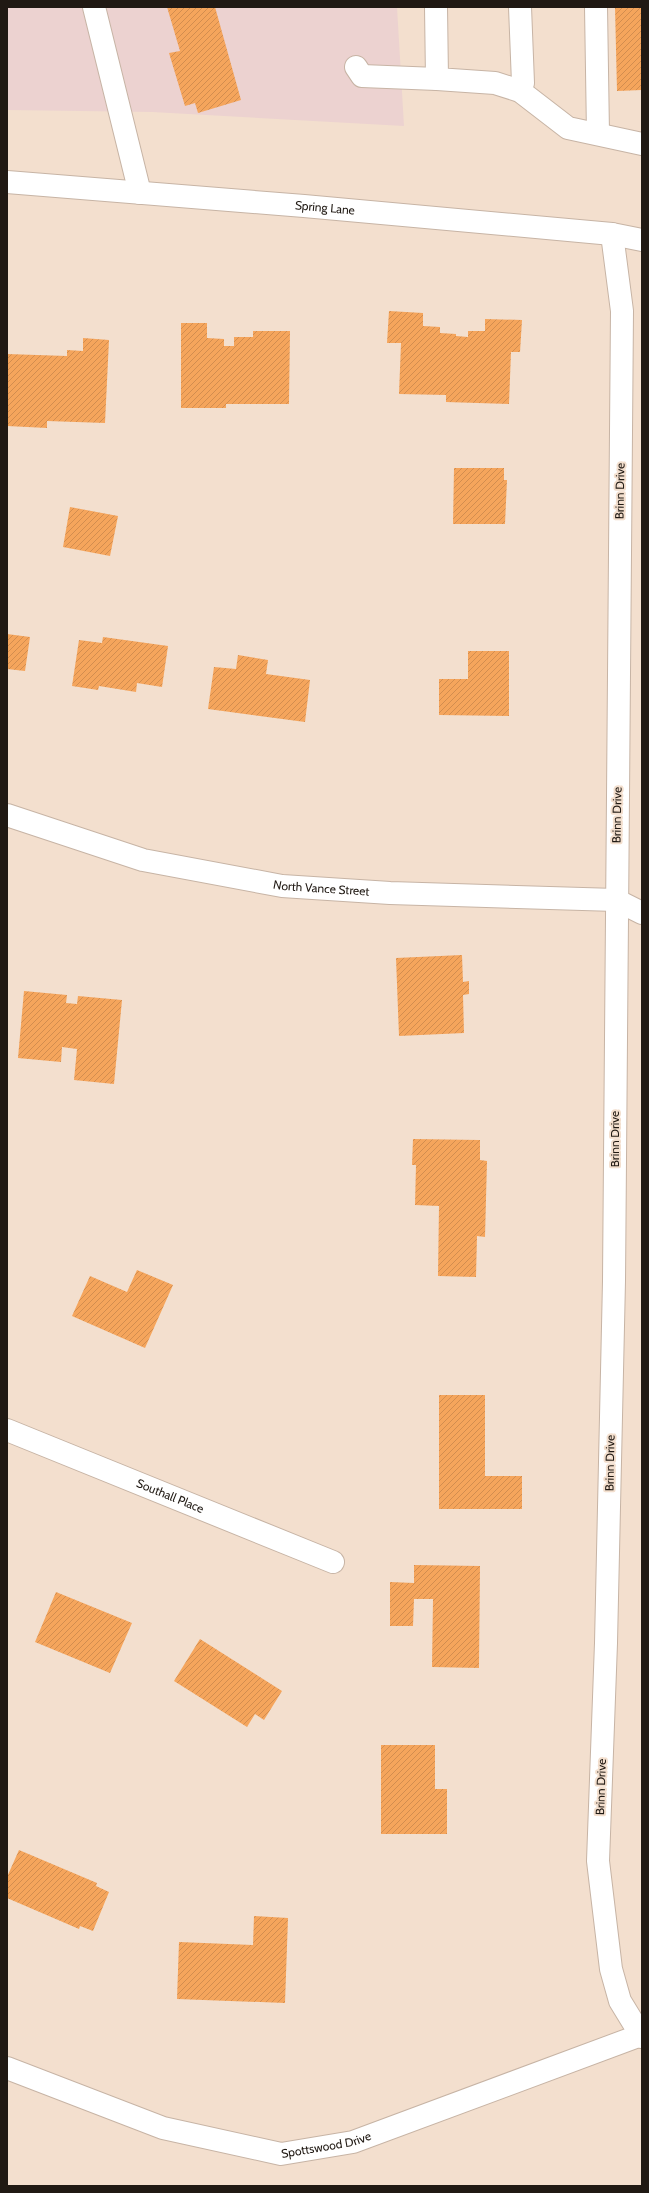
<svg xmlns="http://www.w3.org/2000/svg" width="649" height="2193" font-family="Cabin,sans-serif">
  <defs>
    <pattern id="building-hatch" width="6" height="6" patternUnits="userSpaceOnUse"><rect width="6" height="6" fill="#f5a55c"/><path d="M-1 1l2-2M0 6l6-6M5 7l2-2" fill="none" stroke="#d28d4f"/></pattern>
  </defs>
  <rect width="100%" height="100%" fill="#f3dfce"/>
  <path fill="#ecd2d0" d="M7 7H397L404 126 152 112 7 110Z"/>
  <path fill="url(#building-hatch)" d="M167 7H215L241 100 198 113 195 103 185 106 169 53 180 51Z
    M615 7H642V90L617 91Z
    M389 311 423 313V326L440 327V333L456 334V336L468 337V331H485V319L522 320 520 352H511L509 404 446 402V395L399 394 401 343H387Z
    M181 323H207V338L224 339V346H234V337H253V331H290L289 404H226V408H181Z
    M83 338 109 340 105 423 47 421V428L7 426V354L67 356V350L83 351Z
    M454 468H504V480H507L505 524H453Z
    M70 507 118 516 110 556 63 547Z
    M7 634 30 637 25 671 7 669Z
    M103 637 168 646 162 687 137 683 136 692 99 686 98 690 72 686 79 640 102 643Z
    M468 651H509V716L439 715V679H468Z
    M238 655 268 660 266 674 310 680 305 722 208 709 214 667 236 669Z
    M462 955 463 982 469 981V994L463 995 464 1033 399 1036 396 958Z
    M24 991 67 995 66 1003 77 1004 78 996 122 1000 114 1084 74 1080 77 1049 62 1047 61 1062 18 1058Z
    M413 1139 480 1140V1160L487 1161 485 1237 477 1236 476 1277 438 1276 439 1206 415 1205 416 1165H412Z
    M137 1270 173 1285 145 1348 72 1316 90 1276 127 1292Z
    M439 1395H485V1476H522V1509H439Z
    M414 1565 480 1566 479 1668 432 1667 433 1599H414L413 1626H390V1582L414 1583Z
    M56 1592 132 1623 110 1673 35 1642Z
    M200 1639 282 1691 264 1720 255 1714 247 1727 174 1681Z
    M381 1745H435V1789H447V1834H381Z
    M19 1850 97 1883 96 1886 109 1892 93 1931 80 1926 79 1929 7 1898V1877Z
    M254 1916 288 1918 285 2003 177 1999 179 1942 253 1945Z"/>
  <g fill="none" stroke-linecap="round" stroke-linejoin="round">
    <g stroke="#c7b4a5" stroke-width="24">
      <g id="minor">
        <path d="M94 7 140 193"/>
        <path d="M436 7 437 79 495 83 520 91 568 128 642 144"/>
        <path d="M520 7 523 83 520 91"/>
        <path d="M596 7 598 134"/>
        <path d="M356 67 362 76 437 79"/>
        <path id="s1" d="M7 182 304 206 612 234 642 240"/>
        <path d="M612 234 622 311 614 1281 606 1643 598 1861 611 1969 620 2001 642 2037"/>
        <path id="s2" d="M7 815 143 860 282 886 390 893 616 900 642 913"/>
        <path id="s3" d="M7 1430 333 1562"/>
        <path id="s4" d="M7 2068 163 2128 281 2154 353 2142 641 2035"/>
      </g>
    </g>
    <use href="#minor" stroke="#fff" stroke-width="22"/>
  </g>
  <g text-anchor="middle" stroke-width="4" stroke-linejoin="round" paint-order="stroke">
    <g font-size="12" fill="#201913" stroke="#f3dfce">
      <text dy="4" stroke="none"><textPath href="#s1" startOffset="319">Spring Lane</textPath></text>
      <text transform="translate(620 491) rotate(-89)" y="4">Brinn Drive</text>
      <text transform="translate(617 815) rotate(-89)" y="4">Brinn Drive</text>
      <text dy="4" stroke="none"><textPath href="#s2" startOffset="324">North Vance Street</textPath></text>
      <text transform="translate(615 1139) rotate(-90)" y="4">Brinn Drive</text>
      <text transform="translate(610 1463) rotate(-89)" y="4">Brinn Drive</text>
      <text dy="4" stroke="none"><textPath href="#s3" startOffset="176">Southall Place</textPath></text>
      <text transform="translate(601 1787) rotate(-88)" y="4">Brinn Drive</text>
      <text dy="4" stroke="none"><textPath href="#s4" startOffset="334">Spottswood Drive</textPath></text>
    </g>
  </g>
  <rect width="649" height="2193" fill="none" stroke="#201913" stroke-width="16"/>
</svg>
